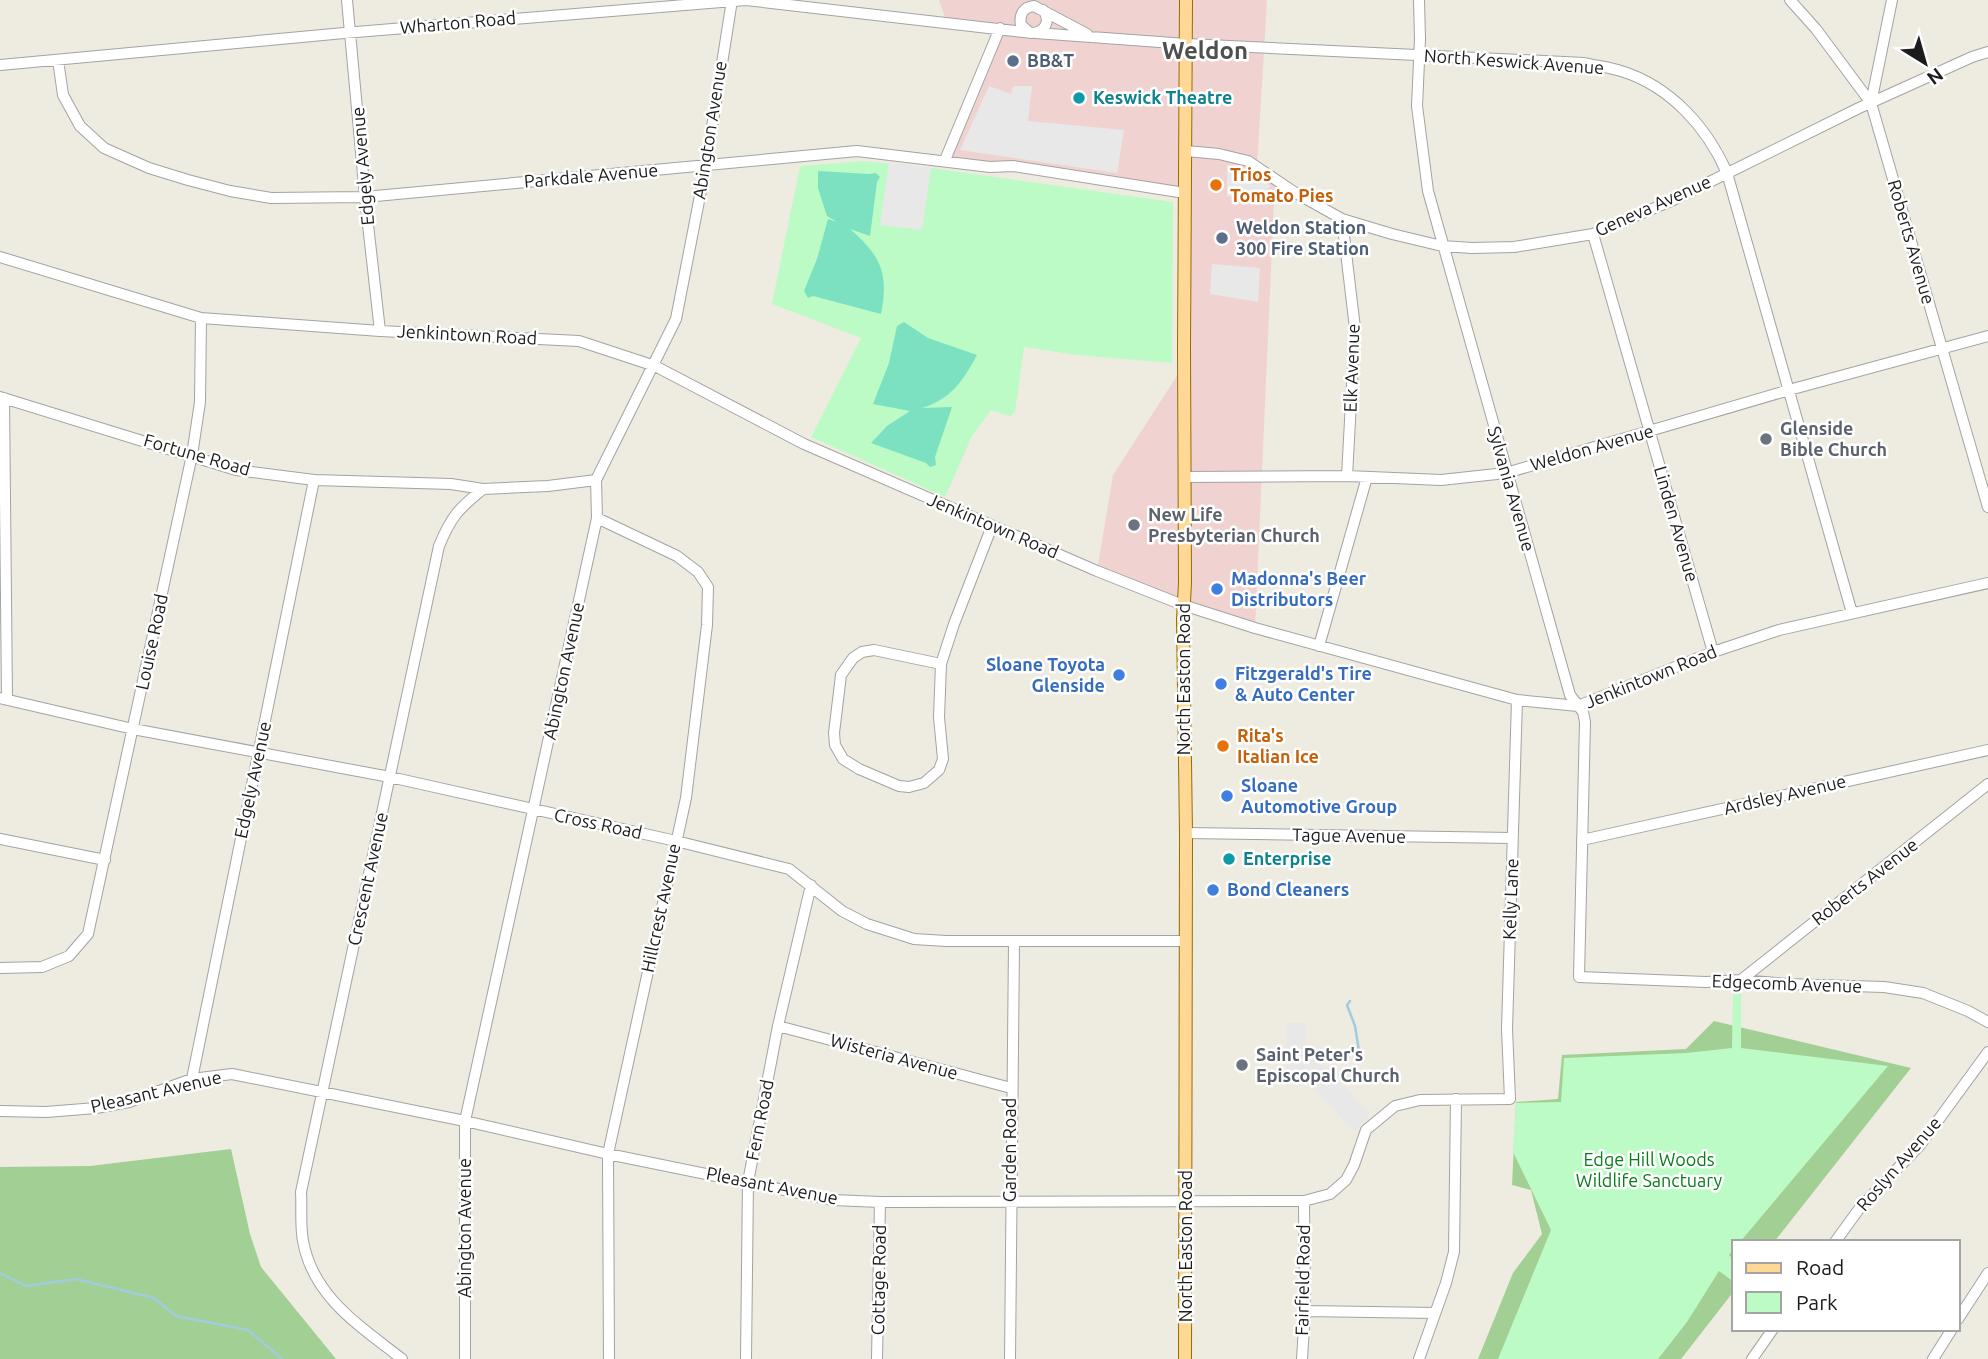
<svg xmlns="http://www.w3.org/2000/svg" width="1988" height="1359" font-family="Ubuntu,sans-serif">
  <rect width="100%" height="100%" fill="#eeebe1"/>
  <path fill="#f0d3d0" d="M939 0H1267L1257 167 1275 180 1255 628 1097 571 1113 475 1184 365V193L945 160 1000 28 947 23Z"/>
  <path fill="#a2cf94" d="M1714 1021 1911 1068 1774 1242H1734V1291L1681 1359H1478L1513 1273 1542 1234 1531 1190 1512 1185 1516 1102 1558 1099 1562 1055 1686 1049Z
    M231 1149 250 1234 261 1267 336 1359H0V1167L90 1166Z"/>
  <path fill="#bcfbc5" d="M863 161 931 168 1173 202 1172 363 1077 355 1024 347 1015 412 1010 416 991 410 972 436 945 497 811 437 861 338 772 304 800 166Z
    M1733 985 1741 986V1048L1888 1066 1740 1242H1734V1249L1729 1255 1734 1260V1282L1719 1271 1687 1322 1658 1359H1498L1551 1230 1513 1152 1516 1103 1561 1102 1564 1058 1686 1053 1732 1048Z"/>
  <path fill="#7ce1c1" d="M818 171 869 174 876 173 880 177 877 182 870 236 850 229C881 256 889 273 881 314L813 296 808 298 804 291 817 259 828 219 837 222 827 216 818 188Z
    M904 322 928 338 977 355C963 381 951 399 922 408L952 407 935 457 936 465 930 467 926 463 871 443 887 426 910 411 873 404 889 363 897 326Z"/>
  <path fill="#e8e8e8" d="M989 86 1011 94 1013 86H1032L1028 121 1124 130 1117 173 960 150Z
    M889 162 931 168 922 230 880 225Z
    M1227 165 1256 176 1271 186 1258 198 1227 196Z
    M1212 264 1260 268 1258 302 1210 294Z
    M1287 1023H1306V1046L1370 1114 1355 1132 1297 1071H1286Z"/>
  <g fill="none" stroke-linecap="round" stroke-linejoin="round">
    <path stroke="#a0ccde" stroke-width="2.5" d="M1350 1001 1347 1005 1355 1026 1359 1051
      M0 1273 26 1286 76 1279 154 1298 176 1316 248 1330 282 1359"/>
    <g stroke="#a3a3a3" stroke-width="12">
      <path id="minor" d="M347 0 366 207 380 331
        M1419 0 1420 39 1417 106 1428 191 1570 695 1583 712 1585 722 1579 977 1706 982 1741 980 1787 984 1884 987 1923 993 1968 1011 1988 1022
        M1790 0 1816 29 1871 103 1988 507
        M1029 32 1021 25C1019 15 1023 7 1034 6L1087 34
        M1036 33 1187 44 1584 63C1596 66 1609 67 1621 71 1670 86 1707 127 1727 173L1852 613
        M58 60 63 95 80 126 104 148 149 168 188 180 230 191 271 198 365 197 857 151 990 167 1013 166 1185 193
        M0 65 344 33 746 0 1032 33C1046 32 1051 20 1043 10
        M1871 103 1892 0
        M1186 151 1219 154 1248 161 1294 192 1342 219 1392 234 1442 246 1472 248 1514 247 1593 234 1671 201 1859 108 1972 57 1988 52
        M945 160 1000 28
        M1342 219 1355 328 1347 476
        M1593 234 1713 652
        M0 257 201 318 380 331 579 341 655 366 804 444 1097 571 1183 605 1255 628 1517 700 1578 706 1713 652 1779 630 1988 583
        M0 397 236 470 314 480 451 484 483 489 548 486 596 480
        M4 398 7 698
        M1184 477 1347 476 1441 480 1506 473 1789 390 1988 336
        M597 518 677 556 698 572 708 587 707 625 686 798 608 1154 609 1359
        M1319 646 1367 477
        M941 664 874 650 862 652 853 658 841 675 834 733 835 745 843 759 859 769 899 786 909 787 924 783 939 770 943 759 939 717 941 664 954 624 992 526
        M0 698 133 729 390 777 676 841 789 869 842 911 867 924 914 939 946 941H1184
        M1186 833 1512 838
        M0 839 105 860
        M1582 840 1988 750
        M0 968 42 967 69 956 88 934 192 455 200 402 201 318
        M1741 980 1988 784
        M778 1026 1011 1088
        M192 1079 314 480
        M0 1111 46 1112 96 1108 129 1102 192 1079 232 1074 465 1121 608 1154 833 1200 880 1202 1304 1201 1330 1194 1346 1180 1354 1165 1366 1130 1395 1106 1420 1100 1510 1099 1507 1029 1517 700
        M1835 1242 1859 1209 1920 1145 1988 1052
        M1305 1311 1435 1313
        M1958 1319 1988 1273
        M402 1359C360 1326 313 1297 303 1241 300 1225 302 1208 301 1192L439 546C451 517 458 509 483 489
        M465 1359V1121L597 518 596 480 676 319 706 165 732 0
        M746 1359 748 1182 778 1026 811 885
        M877 1359 880 1202
        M1010 1359 1014 942
        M1302 1359 1305 1311 1304 1201
        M1419 1359 1446 1283 1454 1252 1456 1099
        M1752 1359 1773 1329
        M1933 1359 1952 1329"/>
    </g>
    <g stroke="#956d00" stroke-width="14">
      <path id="major" d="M1185 1359 1186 833 1183 619 1185 583 1184 348 1186 0"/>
    </g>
    <use href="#minor" stroke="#fff" stroke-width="10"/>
    <use href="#major" stroke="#ffd896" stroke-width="12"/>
  </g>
  <g fill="#5c6f8a" stroke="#fff" stroke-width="2.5">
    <circle cx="1013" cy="61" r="7"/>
    <circle cx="1222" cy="238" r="7"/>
  </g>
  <g fill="#0f9aa8" stroke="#fff" stroke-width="2.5">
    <circle cx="1079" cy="98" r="7"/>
    <circle cx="1229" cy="859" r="7"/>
  </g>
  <g fill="#e8710a" stroke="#fff" stroke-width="2.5">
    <circle cx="1216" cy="185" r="7"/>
    <circle cx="1223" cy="746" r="7"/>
  </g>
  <g fill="#6b7280" stroke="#fff" stroke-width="2.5">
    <circle cx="1766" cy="439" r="7"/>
    <circle cx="1134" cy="525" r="7"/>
    <circle cx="1242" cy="1065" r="7"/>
  </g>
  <g fill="#3f7fe0" stroke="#fff" stroke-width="2.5">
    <circle cx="1217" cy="589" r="7"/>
    <circle cx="1119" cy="675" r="7"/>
    <circle cx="1221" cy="684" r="7"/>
    <circle cx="1227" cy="796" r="7"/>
    <circle cx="1213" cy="890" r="7"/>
  </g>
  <g text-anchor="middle" stroke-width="5" stroke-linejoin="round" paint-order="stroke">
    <g font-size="18" fill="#1c1c1c" stroke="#fff">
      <text transform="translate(458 23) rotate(-5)" y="6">Wharton Road</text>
      <text transform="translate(1514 62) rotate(4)" y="6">North Keswick Avenue</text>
      <text transform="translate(710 130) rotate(-81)" y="6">Abington Avenue</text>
      <text transform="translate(363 166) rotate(-95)" y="6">Edgely Avenue</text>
      <text transform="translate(591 176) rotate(-5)" y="6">Parkdale Avenue</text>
      <text transform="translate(1653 206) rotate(-24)" y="6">Geneva Avenue</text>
      <text transform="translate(1911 242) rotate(74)" y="6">Roberts Avenue</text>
      <text transform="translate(467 335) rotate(3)" y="6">Jenkintown Road</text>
      <text transform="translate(1352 368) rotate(-88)" y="6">Elk Avenue</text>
      <text transform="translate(1592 448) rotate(-16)" y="6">Weldon Avenue</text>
      <text transform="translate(197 455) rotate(16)" y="6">Fortune Road</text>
      <text transform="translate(1511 489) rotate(74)" y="6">Sylvania Avenue</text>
      <text transform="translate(1676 524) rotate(74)" y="6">Linden Avenue</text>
      <text transform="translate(993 526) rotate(23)" y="6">Jenkintown Road</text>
      <text transform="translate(152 642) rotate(-78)" y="6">Louise Road</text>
      <text transform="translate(564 671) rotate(-78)" y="6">Abington Avenue</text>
      <text transform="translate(1651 677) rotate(-22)" y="6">Jenkintown Road</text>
      <text transform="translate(1184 679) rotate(-90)" y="6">North Easton Road</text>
      <text transform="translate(253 780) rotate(-78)" y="6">Edgely Avenue</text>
      <text transform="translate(1785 795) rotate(-13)" y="6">Ardsley Avenue</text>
      <text transform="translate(598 824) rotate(12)" y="6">Cross Road</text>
      <text transform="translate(1349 836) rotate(1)" y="6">Tague Avenue</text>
      <text transform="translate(368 879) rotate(-78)" y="6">Crescent Avenue</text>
      <text transform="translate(1865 882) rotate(-38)" y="6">Roberts Avenue</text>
      <text transform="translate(1511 899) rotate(-88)" y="6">Kelly Lane</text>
      <text transform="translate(661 908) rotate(-78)" y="6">Hillcrest Avenue</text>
      <text transform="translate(1787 984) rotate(2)" y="6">Edgecomb Avenue</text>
      <text transform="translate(894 1057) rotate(15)" y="6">Wisteria Avenue</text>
      <text transform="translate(156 1092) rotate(-13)" y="6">Pleasant Avenue</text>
      <text transform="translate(760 1120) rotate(-79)" y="6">Fern Road</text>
      <text transform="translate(1010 1150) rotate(-90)" y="6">Garden Road</text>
      <text transform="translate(1899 1164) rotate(-49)" y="6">Roslyn Avenue</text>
      <text transform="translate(772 1186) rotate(11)" y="6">Pleasant Avenue</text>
      <text transform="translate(465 1228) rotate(-90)" y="6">Abington Avenue</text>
      <text transform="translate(1186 1246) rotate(-90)" y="6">North Easton Road</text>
      <text transform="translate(879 1280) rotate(-89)" y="6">Cottage Road</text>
      <text transform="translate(1303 1280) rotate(-89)" y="6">Fairfield Road</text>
    </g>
    <g font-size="18" font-weight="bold" fill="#4e5e75" stroke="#fff" text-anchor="start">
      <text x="1027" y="67">BB&amp;T</text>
      <text x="1236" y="234">Weldon Station<tspan x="1236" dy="21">300 Fire Station</tspan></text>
    </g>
    <g font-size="18" font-weight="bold" fill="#0d838f" stroke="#fff" text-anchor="start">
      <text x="1093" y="104">Keswick Theatre</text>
      <text x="1243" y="865">Enterprise</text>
    </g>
    <g font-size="18" font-weight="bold" fill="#c56008" stroke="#fff" text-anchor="start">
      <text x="1230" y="181">Trios<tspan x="1230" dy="21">Tomato Pies</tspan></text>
      <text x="1237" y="742">Rita's<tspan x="1237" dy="21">Italian Ice</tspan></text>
    </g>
    <g font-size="18" font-weight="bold" fill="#5b616d" stroke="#fff" text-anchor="start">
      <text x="1780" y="435">Glenside<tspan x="1780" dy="21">Bible Church</tspan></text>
      <text x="1148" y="521">New Life<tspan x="1148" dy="21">Presbyterian Church</tspan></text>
      <text x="1256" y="1061">Saint Peter's<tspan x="1256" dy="21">Episcopal Church</tspan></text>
    </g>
    <g font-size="18" font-weight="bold" fill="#366cbe" stroke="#fff" text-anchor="start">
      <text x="1231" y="585">Madonna's Beer<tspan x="1231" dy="21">Distributors</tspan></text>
      <text x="1105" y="671" text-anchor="end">Sloane Toyota<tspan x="1105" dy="21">Glenside</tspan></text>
      <text x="1235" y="680">Fitzgerald's Tire<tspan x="1235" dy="21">&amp; Auto Center</tspan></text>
      <text x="1241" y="792">Sloane<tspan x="1241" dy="21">Automotive Group</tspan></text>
      <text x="1227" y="896">Bond Cleaners</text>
    </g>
    <g font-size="18" fill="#077e19" stroke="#fff">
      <text x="1649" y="1166">Edge Hill Woods<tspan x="1649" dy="21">Wildlife Sanctuary</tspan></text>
    </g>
    <g font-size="24" font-weight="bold" fill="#4f4f4f" stroke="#fff">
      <text x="1205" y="59">Weldon</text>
    </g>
  </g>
  <rect x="1732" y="1240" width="228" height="91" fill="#ffffff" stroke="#a4a4a4" stroke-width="2"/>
  <rect x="1746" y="1263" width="35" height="10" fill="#ffd896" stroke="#a4a4a4" stroke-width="2"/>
  <text x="1796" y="1275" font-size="21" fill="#1c1c1c">Road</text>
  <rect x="1746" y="1292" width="35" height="21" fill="#bcfbc5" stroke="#a4a4a4" stroke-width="2"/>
  <text x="1796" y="1310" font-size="21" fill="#1c1c1c">Park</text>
  <g transform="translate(1925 63) rotate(143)" stroke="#ffffff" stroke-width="5" paint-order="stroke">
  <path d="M0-5L12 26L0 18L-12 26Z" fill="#1c1c1c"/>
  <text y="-10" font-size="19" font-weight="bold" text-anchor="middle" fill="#1c1c1c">N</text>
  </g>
</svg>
